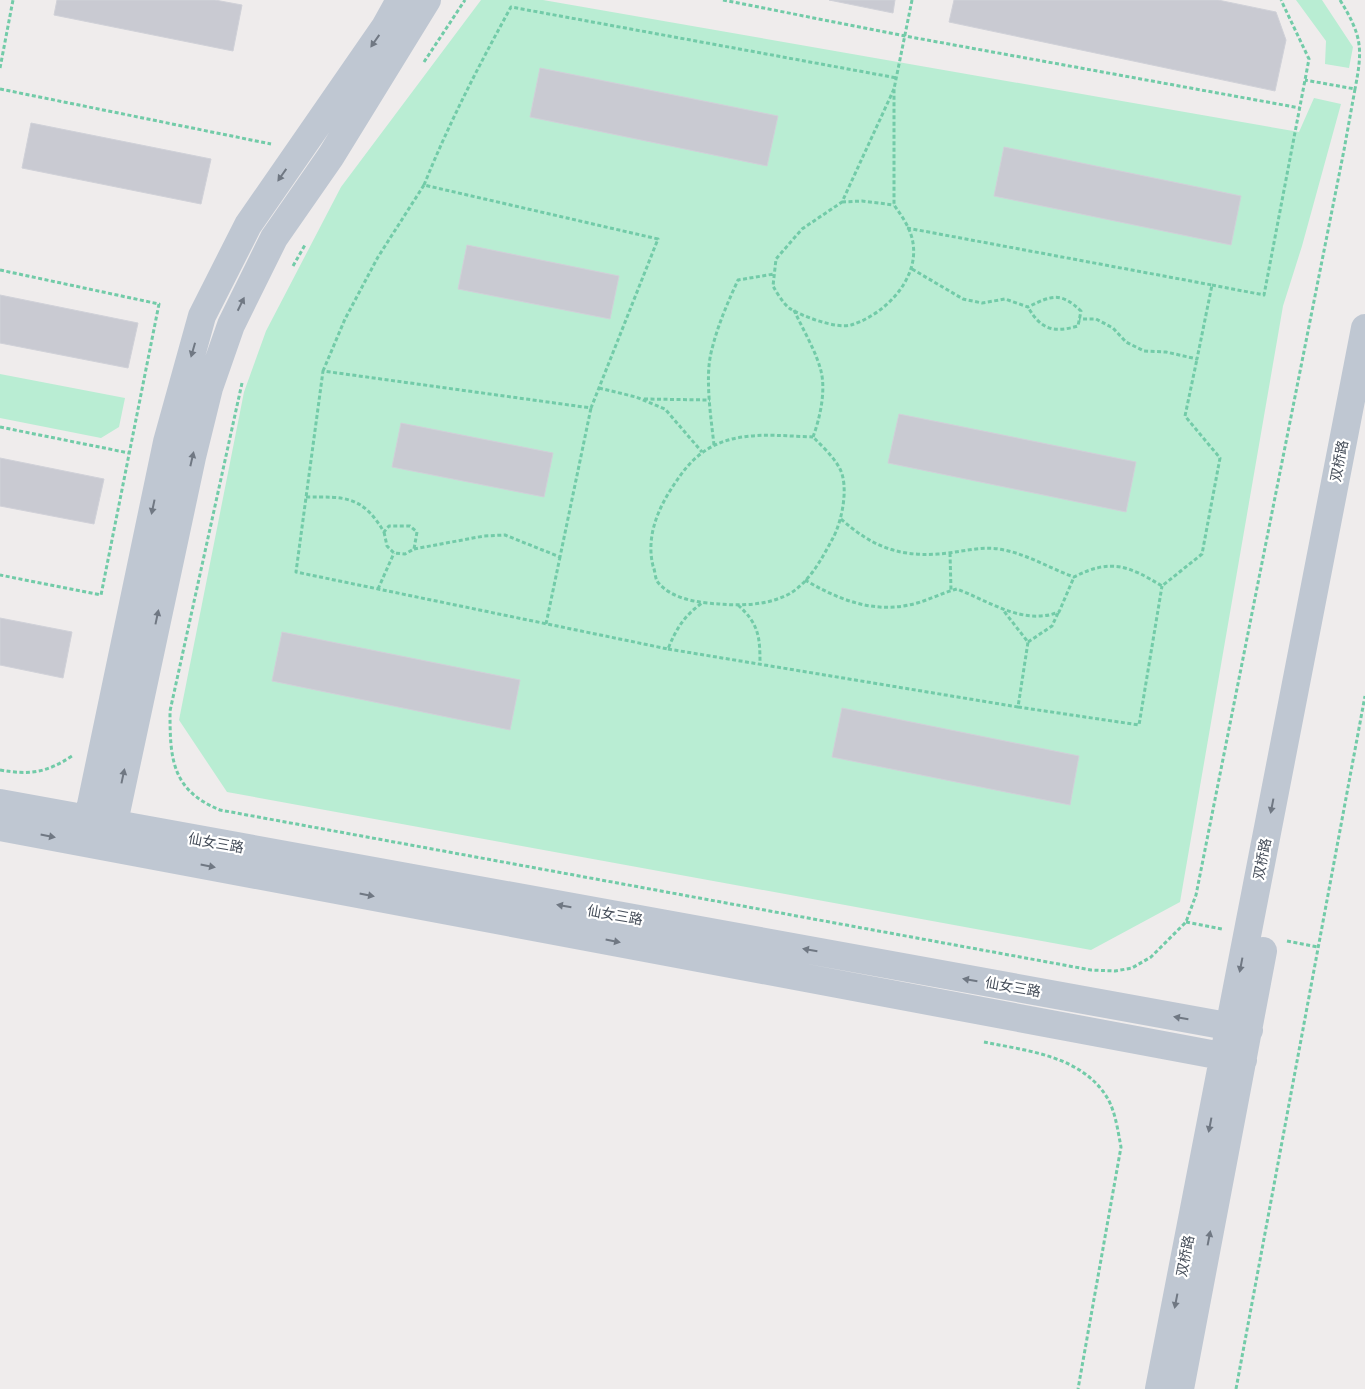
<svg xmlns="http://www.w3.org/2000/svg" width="1365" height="1389" font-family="Lato,'Noto Sans SC',sans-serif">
  <rect width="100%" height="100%" fill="#efecec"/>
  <path fill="#b9edd3" d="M481 0H543L1299 132 1314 98 1341 104 1302 246 1283 306 1180 902 1091 950 227 792 179 720 244 392 266 331 341 187Z
    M1296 0H1322L1353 47 1349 68 1325 64 1326 41Z
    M0 374 125 398 119 427 101 438 0 418Z"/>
  <path fill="#c9cad2" stroke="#d0d1d8" d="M57 0H215L242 5 233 51 54 15Z
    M829 0H895L893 13Z
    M954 0H1218L1276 12 1286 40 1275 91 949 22Z
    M540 68 778 116 767 166 530 117Z
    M31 123 211 159 201 204 22 168Z
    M1004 147 1241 196 1231 245 994 196Z
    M467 245 619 276 610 319 458 289Z
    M0 295 138 323 128 368 0 343Z
    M899 414 1136 462 1126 512 888 463Z
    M401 423 553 453 544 497 392 467Z
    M0 458 104 479 94 524 0 506Z
    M0 618 72 632 63 678 0 665Z
    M282 632 520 680 510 730 272 681Z
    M842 708 1079 756 1070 805 832 757Z"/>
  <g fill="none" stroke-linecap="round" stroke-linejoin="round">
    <path stroke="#72cba8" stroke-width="3" stroke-dasharray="4 2.5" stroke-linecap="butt" d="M723 0 905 36 1300 108
      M1340 0C1362 36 1363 48 1355 89
      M424 62 465 0
      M0 68 13 0
      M0 89 271 144
      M894 89 842 202 802 229 776 259 773 286C777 293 783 303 789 308 801 316 836 329 851 325 884 315 919 280 913 243 911 229 902 216 894 205V89L912 0
      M424 185C449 123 479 65 511 7L897 78
      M842 202 862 201 894 205
      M907 228 1212 285 1197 359 1166 352 1144 351 1126 342 1113 328 1096 319H1079
      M293 266 305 245
      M912 269 963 299 982 303 1005 299 1028 307C1052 295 1061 292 1081 311L1078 326C1054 333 1041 330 1028 307
      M0 270 159 304 101 595 0 575
      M1212 285 1264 295 1309 59 1281 0
      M794 310C803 330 816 351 821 371 826 391 820 418 813 437 822 446 834 457 840 469 849 487 842 521 833 538 822 558 810 582 789 594 768 605 743 606 719 604 699 603 670 599 657 581 655 577 655 570 653 566 645 533 661 502 680 476 714 427 761 435 813 437
      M323 371 345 319 378 257 424 185 658 239 591 408 323 371 296 572 668 649C676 629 684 616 702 603
      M242 383 170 711C170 758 171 790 220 810L1091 970 1115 971 1132 968 1151 957 1186 922 1196 895 1344 150 1355 89 1305 80
      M599 388 636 397 665 409 702 452
      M644 399 710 400
      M0 427 129 453
      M714 445C711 418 705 379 711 353 717 327 727 304 738 280L774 274
      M306 497C345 497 362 495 384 532L389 526H410L417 532 414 549 405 554 394 553 387 546 384 532
      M841 519C870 545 897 557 938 554 958 553 978 546 999 549 1025 553 1049 568 1074 577 1111 558 1129 566 1162 586L1202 554 1220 458 1185 416 1197 359
      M414 549 484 536 505 535 560 557 591 408
      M950 553 951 590
      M805 580C837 599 872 613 909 605 925 602 941 593 957 589 989 601 1023 626 1059 612L1074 577
      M378 589 394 553
      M738 605C759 624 760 637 760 664
      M546 624 560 557
      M1028 642 1052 626 1058 613
      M668 649 1018 707 1028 642 1003 610
      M1018 707 1139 725 1162 586
      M0 770C30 775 46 773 72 756
      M1186 922 1222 929
      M1287 941 1318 947
      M984 1042C1028 1051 1083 1056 1108 1099 1116 1114 1118 1132 1121 1147L1078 1389
      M1236 1389 1365 696"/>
    <path stroke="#bfc7d2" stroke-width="28" d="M0 803 1249 1030
      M0 827 1243 1060
      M84 838 167 442 202 316 248 225 385 27 400 0
      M110 841 192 457 209 388 231 325 274 238 331 156 427 0
      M1159 1389 1365 328
      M1180 1389 1263 951"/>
  </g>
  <defs><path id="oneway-solid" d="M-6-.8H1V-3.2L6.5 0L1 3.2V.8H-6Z" transform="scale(1.25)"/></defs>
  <g fill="#707883">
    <use href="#oneway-solid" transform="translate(375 41) rotate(125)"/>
    <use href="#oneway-solid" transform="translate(282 175) rotate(125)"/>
    <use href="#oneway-solid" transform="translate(241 304) rotate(-64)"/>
    <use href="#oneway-solid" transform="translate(193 350) rotate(106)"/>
    <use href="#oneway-solid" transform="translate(192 459) rotate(-77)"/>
    <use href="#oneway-solid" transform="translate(153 507) rotate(102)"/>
    <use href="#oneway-solid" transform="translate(157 617) rotate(-78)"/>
    <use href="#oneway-solid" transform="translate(123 776) rotate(-78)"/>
    <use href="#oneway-solid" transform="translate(1272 806) rotate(101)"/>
    <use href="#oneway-solid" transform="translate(48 836) rotate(11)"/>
    <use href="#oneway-solid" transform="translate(208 866) rotate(11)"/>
    <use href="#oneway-solid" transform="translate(367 895) rotate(11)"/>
    <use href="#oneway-solid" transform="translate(564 906) rotate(-170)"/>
    <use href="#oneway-solid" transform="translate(613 941) rotate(11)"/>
    <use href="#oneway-solid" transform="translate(810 950) rotate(-170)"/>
    <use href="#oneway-solid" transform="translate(1241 965) rotate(101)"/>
    <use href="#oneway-solid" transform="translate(970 980) rotate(-170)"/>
    <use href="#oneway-solid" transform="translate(1181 1018) rotate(-170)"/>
    <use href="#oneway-solid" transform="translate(1210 1125) rotate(101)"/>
    <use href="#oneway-solid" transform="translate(1209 1238) rotate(-79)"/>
    <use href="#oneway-solid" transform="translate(1176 1301) rotate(101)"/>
  </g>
  <g text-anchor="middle" stroke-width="4.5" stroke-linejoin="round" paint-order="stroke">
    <g font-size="14" fill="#454d59" stroke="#fff">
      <text transform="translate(1339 461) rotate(-79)" y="5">双桥路</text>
      <text transform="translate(216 843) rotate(10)" y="5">仙女三路</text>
      <text transform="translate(1262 859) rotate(-79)" y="5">双桥路</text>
      <text transform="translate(615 915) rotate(10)" y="5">仙女三路</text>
      <text transform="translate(1013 987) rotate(10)" y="5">仙女三路</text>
      <text transform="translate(1185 1256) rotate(-79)" y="5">双桥路</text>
    </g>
  </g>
</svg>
